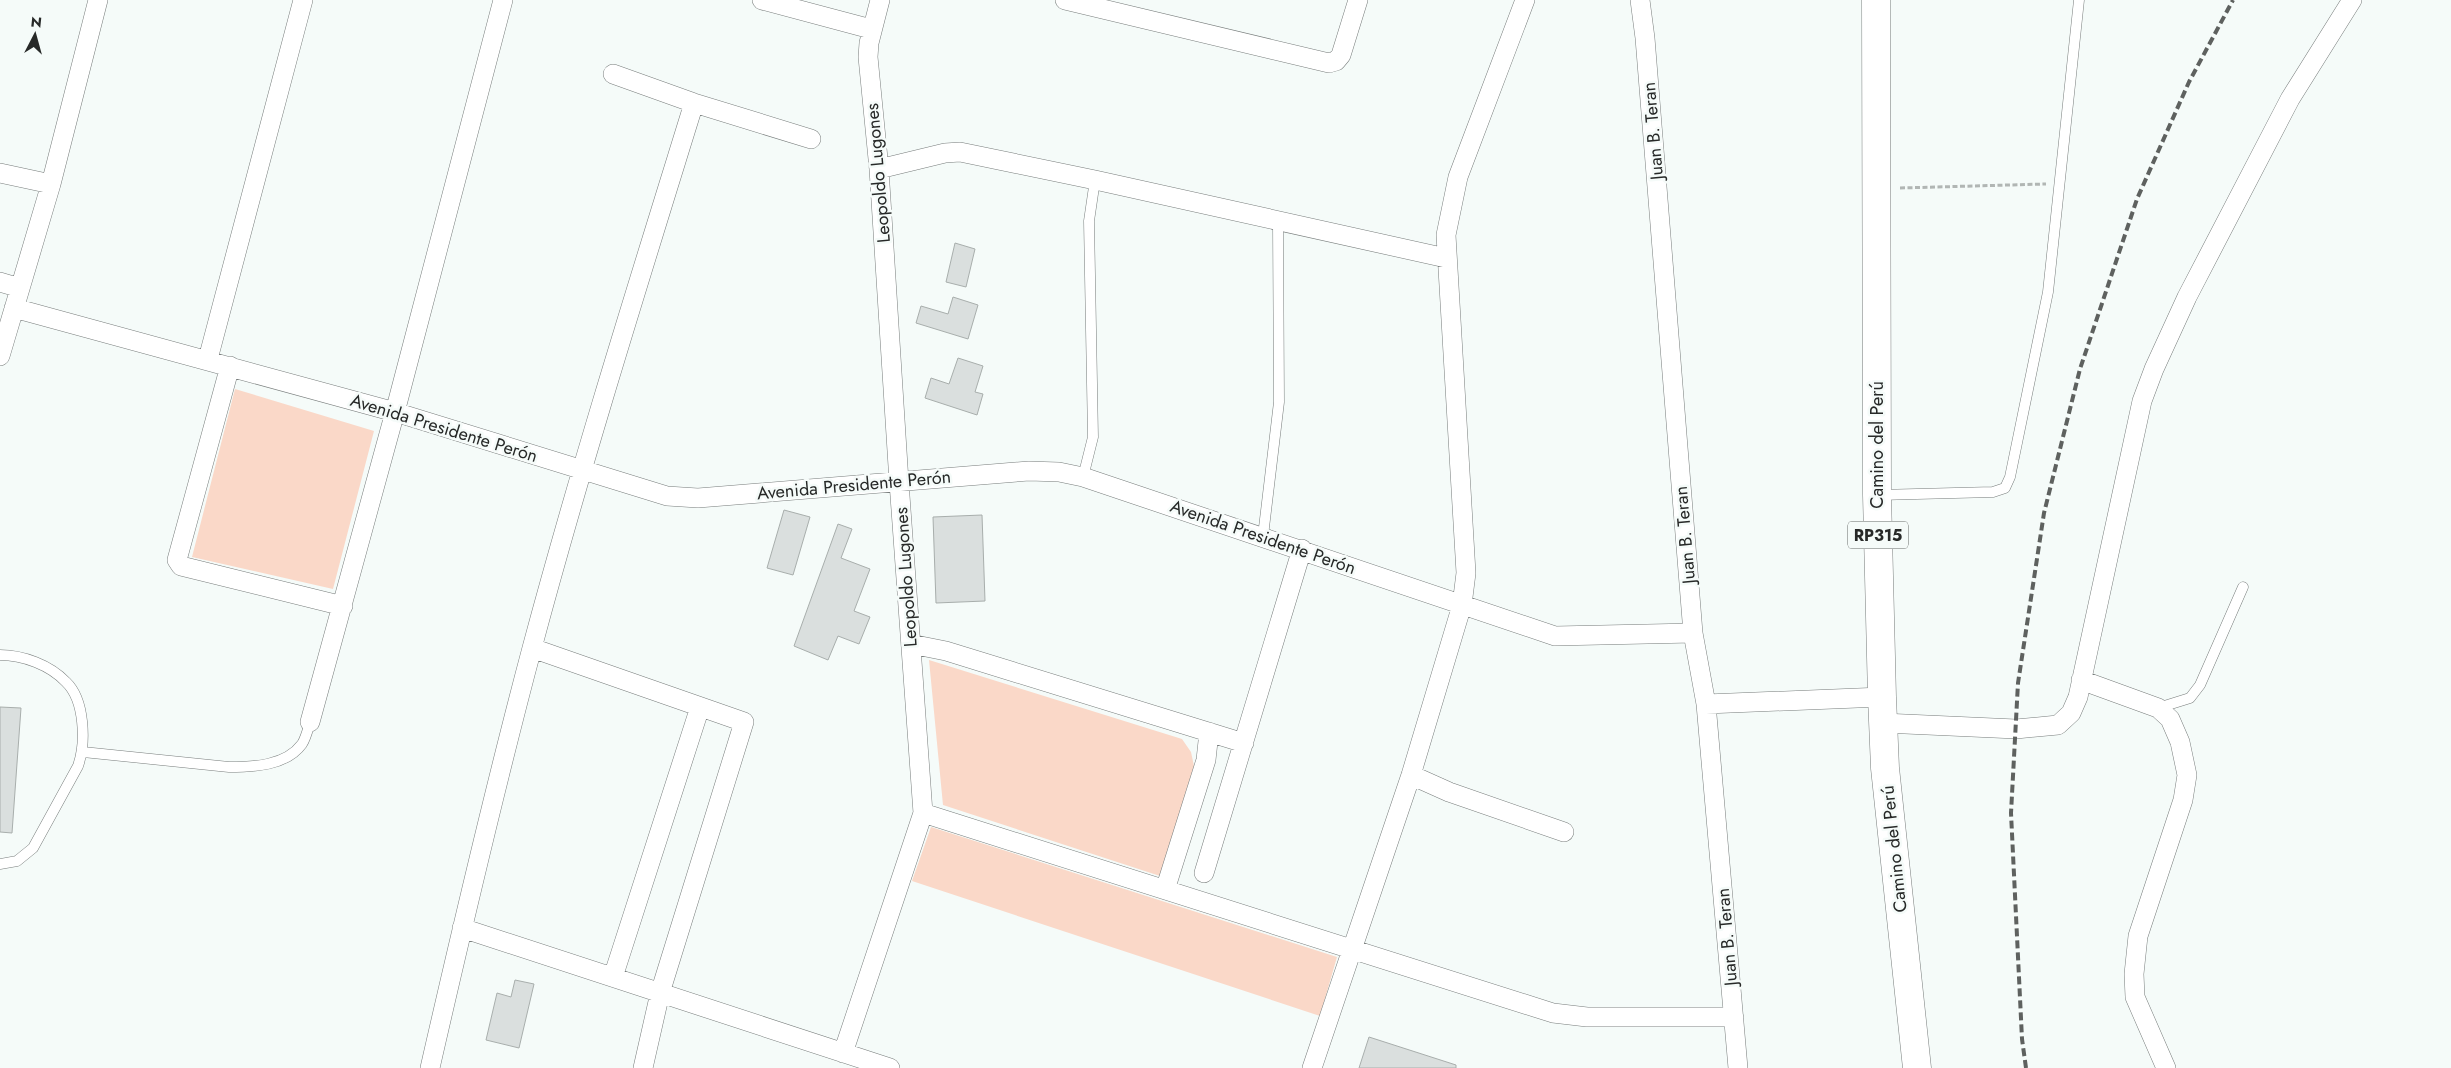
<svg xmlns="http://www.w3.org/2000/svg" width="2451" height="1068" font-family="Jost,sans-serif">
  <rect width="100%" height="100%" fill="#f5fbf9"/>
  <path fill="#fad8c8" d="M235 389 374 431 333 589 192 557Z
    M929 660 1182 739 1191 752 1194 766 1160 876 943 805Z
    M931 827 1337 957 1320 1016 912 881Z"/>
  <path fill="#dadfde" stroke="#a8aeac" d="M955 243 975 249 966 287 946 282Z
    M953 297 978 305 968 339 916 323 921 306 948 314Z
    M958 358 983 366 975 392 983 394 977 415 925 398 931 378 949 384Z
    M784 510 810 517 793 575 767 568Z
    M982 515 985 601 936 603 933 517Z
    M838 524 852 529 841 558 870 569 854 611 870 617 859 644 838 636 828 660 794 646Z
    M0 707 21 708 12 833 0 832Z
    M515 980 534 984 519 1048 486 1040 497 993 511 997Z
    M1369 1037 1456 1065V1068H1359Z"/>
  <g fill="none" stroke-linecap="round" stroke-linejoin="round">
    <g stroke="#787d7c" stroke-width="11">
      <path id="service" d="M1083 477 1093 437 1089 221 1095 180
        M1878 495 1993 492 2005 488 2010 477 2048 292 2079 0
        M1263 536 1279 402 1278 222
        M0 655C23 655 50 665 66 682 85 700 86 743 78 766L33 848 17 861 0 864
        M2158 708 2190 698 2200 685 2243 587
        M83 752 229 767C253 767 286 766 302 744 306 738 308 729 310 722"/>
    </g>
    <g stroke="#787d7c" stroke-width="20">
      <path id="minor" d="M762 0 871 29
        M1065 0 1329 63 1336 61 1341 55 1358 0
        M1640 0 1645 38 1693 633 1706 704 1738 1068
        M613 74 694 103 811 139
        M879 169 945 153 960 152 1095 180 1446 258
        M0 173 51 184
        M0 282 20 288
        M14 308 395 412 667 496 698 498 1029 471 1059 472 1083 477 1555 636 1693 633
        M0 356 51 184 98 0
        M208 359 303 0
        M230 366 177 560 181 566 343 606
        M911 644 946 651 1244 743
        M532 648 744 722 660 993 643 1068
        M2081 680 2158 708 2170 719 2180 742 2187 775 2183 800 2138 936 2134 974 2135 997 2166 1068
        M1706 704 1882 697
        M310 722 395 412 503 0
        M1883 723 2016 729 2058 725 2071 713 2078 697 2142 401 2154 369 2187 297 2290 99 2352 0
        M1411 775 1449 792 1564 832
        M923 813 1553 1013 1587 1017H1734
        M1204 873 1302 549
        M1165 890 1206 760 1209 732
        M462 928 890 1068
        M613 977 700 707
        M843 1053 923 813 899 482 879 169 868 57 869 43 880 0
        M430 1068C462 928 495 787 532 648 581 465 638 284 694 103
        M1312 1068 1411 775 1462 605 1466 573 1446 235 1458 177 1525 0"/>
    </g>
    <g stroke="#787d7c" stroke-width="29">
      <path id="primary" d="M1876 0 1877 495 1882 697 1885 768 1917 1068"/>
    </g>
    <path stroke="#b1b6b4" stroke-width="3" stroke-dasharray="5 2.5" stroke-linecap="butt" d="M1900 188 2046 184"/>
    <use href="#service" stroke="#fff" stroke-width="10"/>
    <use href="#minor" stroke="#fff" stroke-width="19"/>
    <use href="#primary" stroke="#fff" stroke-width="28"/>
    <path stroke="#5e615f" stroke-width="4" stroke-dasharray="8 4" stroke-linecap="butt" d="M2026 1068 2022 1039 2011 813 2018 683 2044 513 2080 369 2137 199 2189 82 2233 0"/>
  </g>
  <g text-anchor="middle" stroke-width="5" stroke-linejoin="round" paint-order="stroke">
    <rect fill="#f5fbf9" stroke="#656867" stroke-width="1" x="1848" y="521.5" width="60" height="27" rx="4"/>
    <g font-size="16" font-weight="bold" fill="#272928">
      <text x="1878" y="541">RP315</text>
    </g>
    <g font-size="18" fill="#272928" stroke="#f5fbf9">
      <text transform="translate(1653 131) rotate(-95)" y="6">Juan B. Teran</text>
      <text transform="translate(878 173) rotate(-95)" y="6">Leopoldo Lugones</text>
      <text transform="translate(444 428) rotate(17)" y="6">Avenida Presidente Perón</text>
      <text transform="translate(1877 445) rotate(-90)" y="6">Camino del Perú</text>
      <text transform="translate(854 485) rotate(-5)" y="6">Avenida Presidente Perón</text>
      <text transform="translate(1685 535) rotate(-95)" y="6">Juan B. Teran</text>
      <text transform="translate(1263 537) rotate(19)" y="6">Avenida Presidente Perón</text>
      <text transform="translate(906 577) rotate(-94)" y="6">Leopoldo Lugones</text>
      <text transform="translate(1894 849) rotate(-96)" y="6">Camino del Perú</text>
      <text transform="translate(1727 937) rotate(-95)" y="6">Juan B. Teran</text>
    </g>
  </g>
  <g transform="translate(35 35) rotate(6)" stroke="#f5fbf9" stroke-width="4" paint-order="stroke">
  <path d="M0-4L9 19L0 12L-9 19Z" fill="#272928"/>
  <text y="-8" font-size="14" font-weight="bold" text-anchor="middle" fill="#272928">N</text>
  </g>
</svg>
